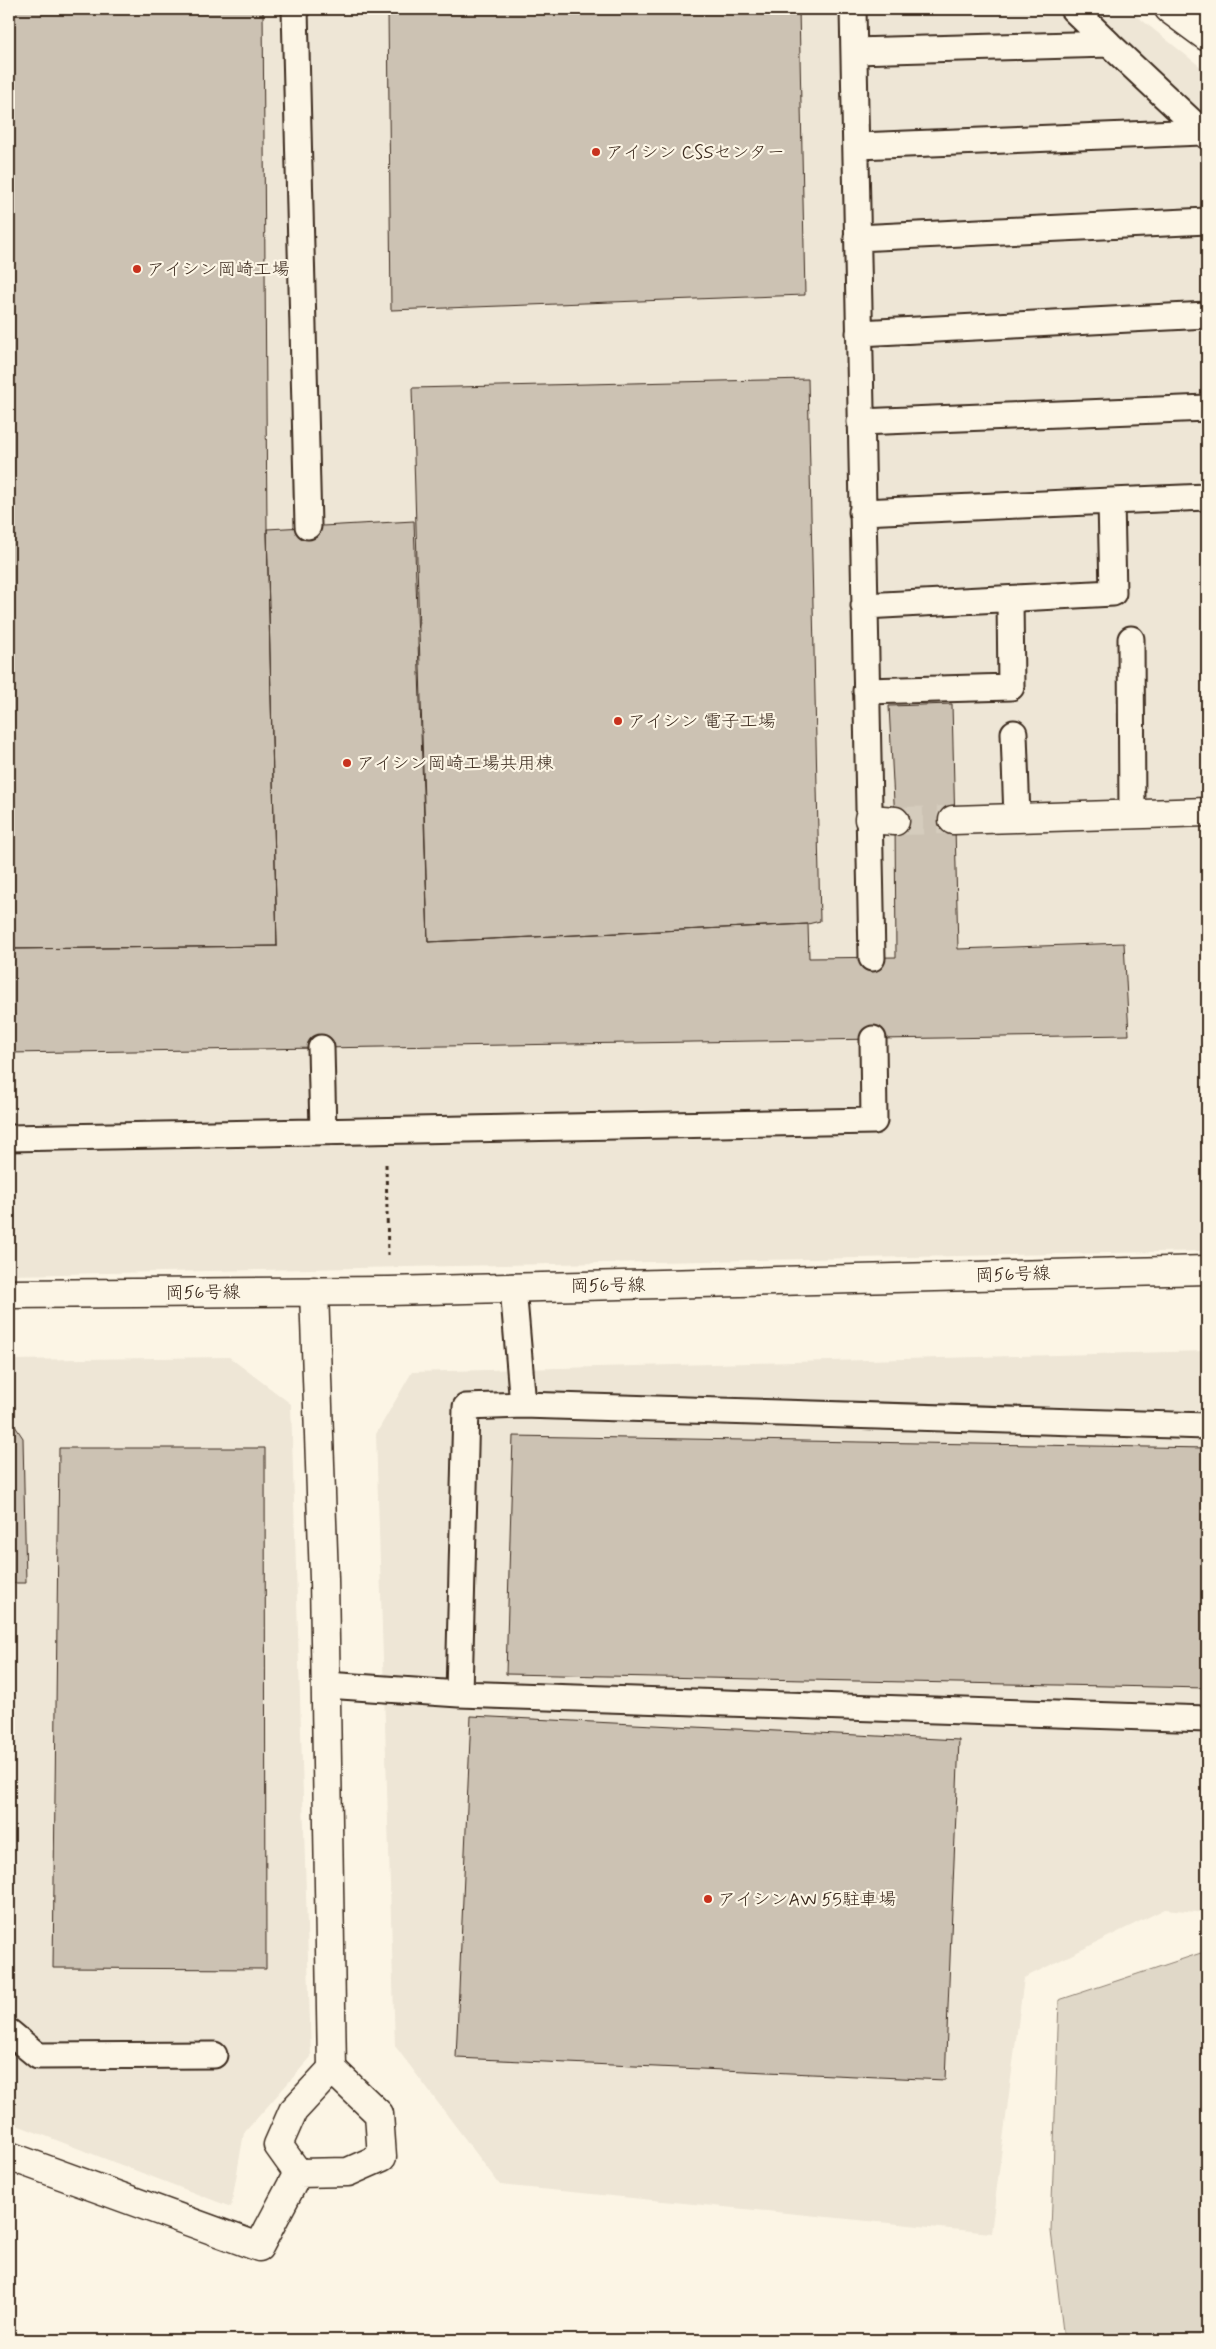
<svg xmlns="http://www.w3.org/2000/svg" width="1216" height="2349" font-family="Mynerve,'Klee One',sans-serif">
  <rect width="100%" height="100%" fill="#fcf5e5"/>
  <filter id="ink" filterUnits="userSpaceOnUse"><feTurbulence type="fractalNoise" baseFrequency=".02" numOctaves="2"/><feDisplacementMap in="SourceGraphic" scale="10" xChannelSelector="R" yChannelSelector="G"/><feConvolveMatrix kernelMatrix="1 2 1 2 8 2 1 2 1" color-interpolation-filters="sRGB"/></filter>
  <g filter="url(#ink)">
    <path fill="#eee6d6" d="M9 9H1128L1207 72V1251L9 1275Z
      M1207 1351V1913L1165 1909 1024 1978 991 2233 500 2185 395 2046 376 1434 412 1372Z
      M229 1357 291 1404 311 2057 244 2133 231 2207 9 2122V1360Z"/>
    <path fill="#e0d8c8" stroke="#8e8173" d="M1207 1951V2340H1064L1051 2231 1059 2000Z"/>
    <path fill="#ccc2b3" stroke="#3b2a1e" d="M9 9H263L267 529 277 946 9 949Z
      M388 9H799L805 295 391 310Z
      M808 379 820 921 808 924 428 942 412 388Z
      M414 521 428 942 808 924 809 958 896 957 895 821 889 706 952 704 958 949 1124 943 1129 1035 9 1053V949L277 946 267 529Z
      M9 1417 23 1438 26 1583H9Z
      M513 1436 1207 1448V1688L506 1674Z
      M59 1448H265L266 1969 53 1968Z
      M471 1716 959 1740 945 2080 456 2058Z"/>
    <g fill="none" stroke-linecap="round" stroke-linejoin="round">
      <path stroke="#d5ccbd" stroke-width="28" stroke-dasharray="28 14" stroke-linecap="butt" d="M895 821 953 820"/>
      <g stroke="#3b2a1e" stroke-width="29">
        <path id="lane" d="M295 9 308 526
          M853 9 872 958
          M1073 9 1109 44
          M854 51 1109 44 1207 136
          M858 146 1202 132
          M857 238 1207 221
          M859 333 1207 315
          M860 422 1207 408
          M1111 501 1207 497
          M862 512 1111 501 1113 593 864 606
          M1131 639 1132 814
          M866 691 1011 687 1010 599
          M1014 733 1017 818
          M321 1048 323 1131
          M9 1138 874 1121 873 1039
          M513 1287 523 1405
          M326 1685 459 1694 1207 1719
          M459 1694 466 1407 523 1405 1207 1426
          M9 2032 38 2056 214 2055"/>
      </g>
      <g stroke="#3b2a1e" stroke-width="31">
        <path id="street" d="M1169 9 1207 37
          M869 819 895 821
          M953 820 1207 812
          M332 2069 379 2114 382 2157 348 2172 298 2173 278 2145 293 2111Z
          M9 2156 259 2247 298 2173"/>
      </g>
      <g stroke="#3b2a1e" stroke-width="31">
        <path id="secondary" d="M314 1291 324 1579 332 2069
          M9 1294 389 1291 1207 1270"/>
      </g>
      <path stroke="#3b2a1e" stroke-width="3" stroke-dasharray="4 4" stroke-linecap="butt" d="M386 1164 388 1255"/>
      <use href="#lane" stroke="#fcf5e5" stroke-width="25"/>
      <use href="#street" stroke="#fcf5e5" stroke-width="28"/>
      <use href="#secondary" stroke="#fcf5e5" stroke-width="28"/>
    </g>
  </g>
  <g fill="#c8321e" stroke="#fcf5e5" stroke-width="2">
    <circle cx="596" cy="152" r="5"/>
    <circle cx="137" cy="269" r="5"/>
    <circle cx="618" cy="721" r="5"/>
    <circle cx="347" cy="763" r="5"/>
    <circle cx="708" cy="1899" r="5"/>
  </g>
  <g text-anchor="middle" stroke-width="4.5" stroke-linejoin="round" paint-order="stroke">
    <g font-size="18" fill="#3b2a1e" stroke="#fcf5e5" text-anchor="start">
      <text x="606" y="158">アイシン CSSセンター</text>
      <text x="147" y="275">アイシン岡崎工場</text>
      <text x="628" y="727">アイシン 電子工場</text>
      <text x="357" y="769">アイシン岡崎工場共用棟</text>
      <text x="718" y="1905">アイシンAW 55駐車場</text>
    </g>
    <g font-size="18" fill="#3b2a1e" stroke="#fcf5e5">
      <text transform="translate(1013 1274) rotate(-2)" y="6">岡56号線</text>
      <text transform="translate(608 1285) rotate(-1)" y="6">岡56号線</text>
      <text transform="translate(203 1292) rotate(-1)" y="6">岡56号線</text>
    </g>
  </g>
  <rect width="1216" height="2349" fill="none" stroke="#fcf5e5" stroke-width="30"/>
  <rect x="15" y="15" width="1186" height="2319" fill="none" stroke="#3b2a1e" stroke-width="2" filter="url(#ink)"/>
</svg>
